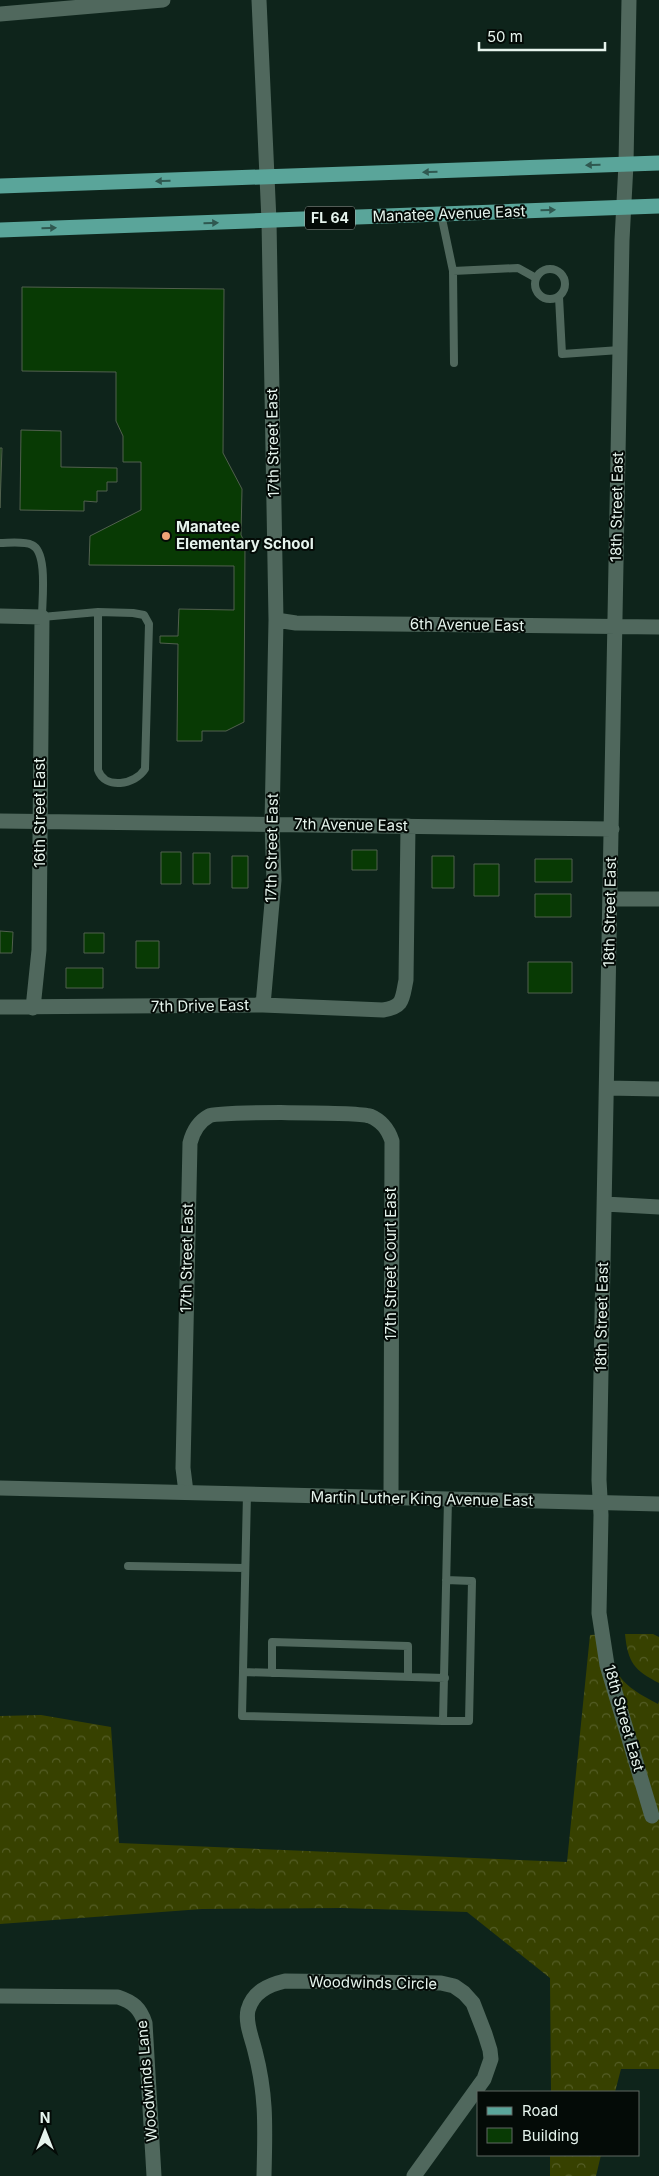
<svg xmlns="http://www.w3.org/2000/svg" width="659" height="2176" font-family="Inter,sans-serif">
  <defs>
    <pattern id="forest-crowns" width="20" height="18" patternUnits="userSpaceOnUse" patternTransform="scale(1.25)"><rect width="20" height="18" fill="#374100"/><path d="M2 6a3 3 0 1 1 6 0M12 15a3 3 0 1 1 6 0" fill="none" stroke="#545d26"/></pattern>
  </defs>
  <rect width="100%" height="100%" fill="#0e241b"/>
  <path fill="url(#forest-crowns)" d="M608 1634C612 1677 622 1685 658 1704L659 1701V2069H621L615 2092H551L550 1978 467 1912 341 1908 202 1909 0 1924V1716L41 1715 111 1727 119 1843 567 1862 590 1635Z
    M625 1634H653L659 1637V1683C634 1670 628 1663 625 1634Z
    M550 2155H601L596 2176H550Z"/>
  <path fill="#083a04" stroke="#51604e" d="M22 287 224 289 223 453 242 489 241 535 245 543 244 722 226 731H202V741H177L178 644 160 643V636H178L179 609 234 610V566L89 565 90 536 141 510V462H123V436L116 421V372L22 371Z
    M21 430 61 431V467L117 468V482H107V491H97V502L84 501V511L20 510Z
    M0 448H2L0 508Z
    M352 850H377V870H352Z
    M161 852H181V884H161Z
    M193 853H210V884H193Z
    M232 856H248V888H232Z
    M432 856H454V888H432Z
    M535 859H572V882H535Z
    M474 864H499V896H474Z
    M535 894H571V917H535Z
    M0 931 13 932 12 953H0Z
    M84 933H104V953H84Z
    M136 941H159V968H136Z
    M528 962H572V993H528Z
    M66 968H103V988H66Z"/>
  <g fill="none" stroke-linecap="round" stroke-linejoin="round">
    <path stroke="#50685d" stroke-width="8" d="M441 214 453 271 518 268 536 278
      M535 284a15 15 0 1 1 30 0a15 15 0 1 1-30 0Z
      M453 271 454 363
      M559 297 562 354 620 350
      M0 543C9 543 24 541 32 545 48 552 42 600 42 617L98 612 133 613 144 615 149 624 145 769C135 785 105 790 98 770V612
      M247 1494 242 1716 443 1721 448 1499
      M128 1566 245 1568
      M243 1672 445 1678
      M272 1673V1642L408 1646V1677
      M443 1721H469L472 1581 446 1580"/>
    <path stroke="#50685d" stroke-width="15" d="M259 0 269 221 276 620 272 824 274 880 263 1005
      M629 0 626 164 622 240 599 1480 601 1515 599 1613 607 1665 652 1816
      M0 14 163 0
      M0 616 42 617 39 950 33 1008
      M276 620 296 623 659 627
      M0 821 612 829
      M611 899H659
      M0 1007 263 1005 383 1010C404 1007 402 999 406 980L408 826
      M607 1088 659 1089
      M605 1204 659 1207
      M186 1492 183 1468 190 1143C193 1131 198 1122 209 1116 218 1111 358 1112 370 1116 382 1121 388 1129 392 1141L391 1498
      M0 1996 118 1997C133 2002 140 2008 145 2023L154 2176
      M264 2176C265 2129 267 2097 255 2051 252 2038 245 2023 248 2010 253 1992 268 1985 285 1981L441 1983 454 1986 464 1993 473 2003 485 2034 490 2050 491 2059 484 2079 414 2176"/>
    <path stroke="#50685d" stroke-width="15" d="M0 1488 659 1504"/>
    <path stroke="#5aa59a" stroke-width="15" d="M0 186 659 163
      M0 230 659 206"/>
  </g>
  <defs><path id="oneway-solid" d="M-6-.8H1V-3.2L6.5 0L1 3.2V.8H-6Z" transform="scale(1.25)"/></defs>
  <g fill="#2f5850">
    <use href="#oneway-solid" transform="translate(593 165) rotate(178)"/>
    <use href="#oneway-solid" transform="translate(430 172) rotate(178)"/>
    <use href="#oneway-solid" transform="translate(163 181) rotate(178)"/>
    <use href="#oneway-solid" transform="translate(548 210) rotate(-2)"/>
    <use href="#oneway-solid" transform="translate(211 223) rotate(-2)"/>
    <use href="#oneway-solid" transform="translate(49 228) rotate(-2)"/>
  </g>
  <circle fill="#efa377" stroke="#040b07" stroke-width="2" cx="166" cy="536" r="5"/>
  <g text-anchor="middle" stroke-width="4" stroke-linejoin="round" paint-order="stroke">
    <rect fill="#040b07" stroke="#a2aea8" stroke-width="1" x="305" y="206.5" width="50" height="23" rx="4"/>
    <g font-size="14" font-weight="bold" fill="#e6f4ed">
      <text x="330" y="223">FL 64</text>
    </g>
    <g font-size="15" fill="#e6f4ed" stroke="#040b07">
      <text transform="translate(449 214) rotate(-2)" y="5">Manatee Avenue East</text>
      <text transform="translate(273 443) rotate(-91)" y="5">17th Street East</text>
      <text transform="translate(617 507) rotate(-89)" y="5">18th Street East</text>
      <text transform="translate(467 625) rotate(1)" y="5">6th Avenue East</text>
      <text transform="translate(40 813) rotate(-90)" y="5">16th Street East</text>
      <text transform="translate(351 825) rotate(1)" y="5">7th Avenue East</text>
      <text transform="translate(272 848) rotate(-89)" y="5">17th Street East</text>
      <text transform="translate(610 912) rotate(-89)" y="5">18th Street East</text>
      <text transform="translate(200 1006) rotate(-1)" y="5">7th Drive East</text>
      <text transform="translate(187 1258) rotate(-89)" y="5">17th Street East</text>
      <text transform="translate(391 1264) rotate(-90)" y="5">17th Street Court East</text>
      <text transform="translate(602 1317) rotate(-89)" y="5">18th Street East</text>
      <text transform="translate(422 1499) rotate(1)" y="5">Martin Luther King Avenue East</text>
      <text transform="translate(624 1718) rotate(74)" y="5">18th Street East</text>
      <text transform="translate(373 1983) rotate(1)" y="5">Woodwinds Circle</text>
      <text transform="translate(147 2081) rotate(-95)" y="5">Woodwinds Lane</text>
    </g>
    <g font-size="15" font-weight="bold" fill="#e6f4ed" stroke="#040b07" text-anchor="start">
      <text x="176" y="532">Manatee<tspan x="176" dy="17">Elementary School</tspan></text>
    </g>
  </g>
  <rect x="477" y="2091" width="162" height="65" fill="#040b07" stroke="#5e6863"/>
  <rect x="487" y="2107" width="25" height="8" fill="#5aa59a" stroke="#5e6863"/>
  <text x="522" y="2116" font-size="15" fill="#e6f4ed">Road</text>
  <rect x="487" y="2128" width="25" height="15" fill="#083a04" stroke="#5e6863"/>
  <text x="522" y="2141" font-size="15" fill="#e6f4ed">Building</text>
  <g transform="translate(45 2131)" stroke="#040b07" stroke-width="4" paint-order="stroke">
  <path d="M0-4L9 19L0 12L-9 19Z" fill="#e6f4ed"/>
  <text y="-8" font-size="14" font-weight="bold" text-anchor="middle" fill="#e6f4ed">N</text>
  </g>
  <path d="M479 42v8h126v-8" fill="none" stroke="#e6f4ed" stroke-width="2.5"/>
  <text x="487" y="42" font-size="15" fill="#e6f4ed" stroke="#040b07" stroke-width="4" paint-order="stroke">50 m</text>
</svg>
